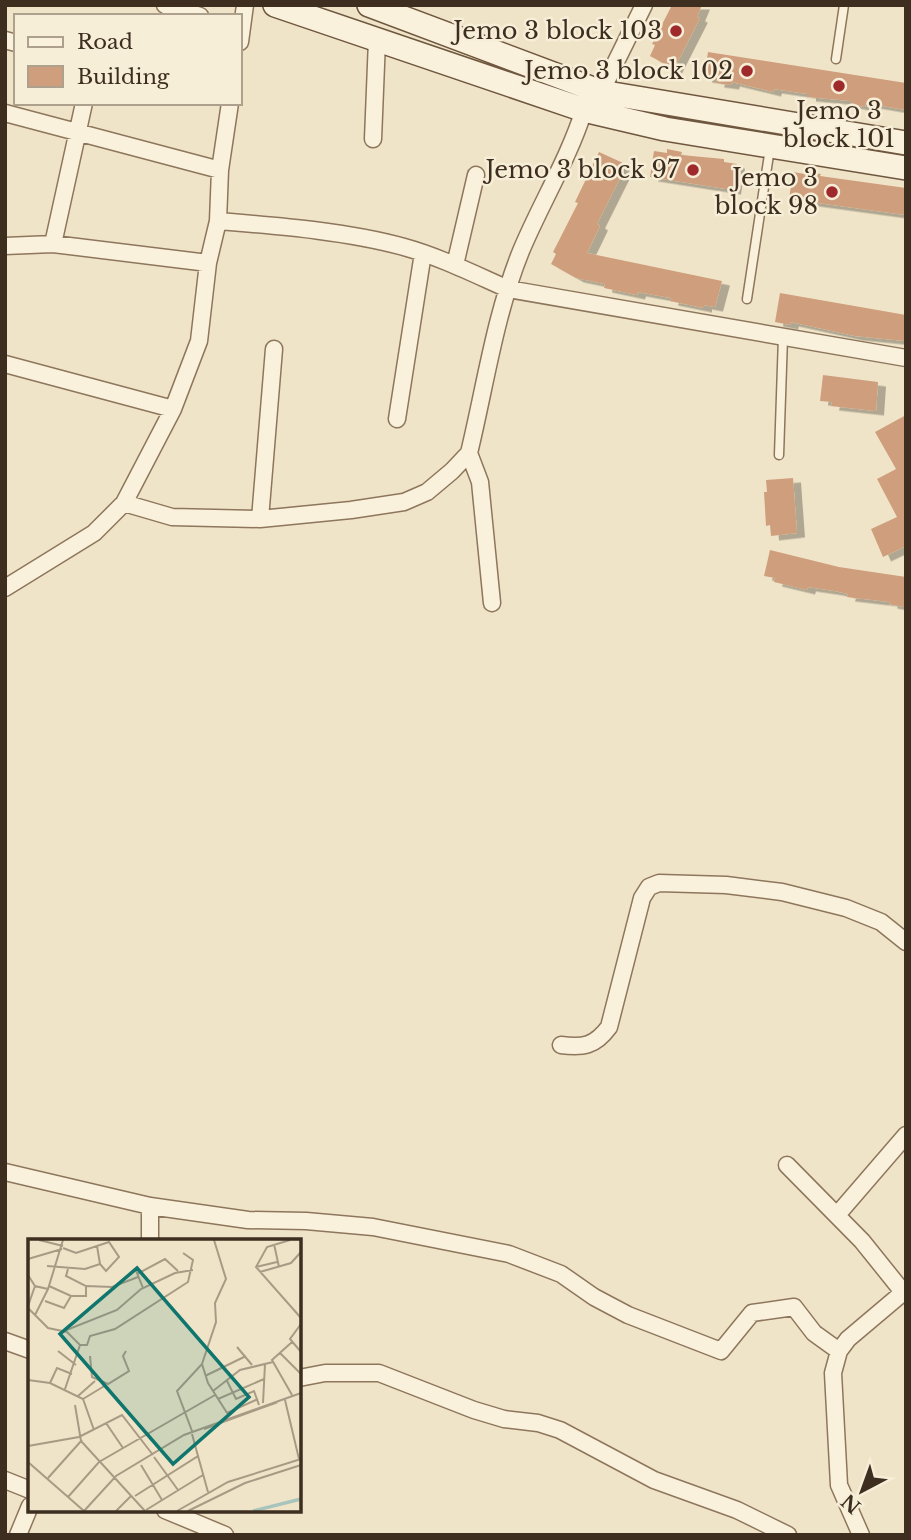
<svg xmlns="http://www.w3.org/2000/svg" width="911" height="1540" font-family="'Libre Baskerville',serif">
  <defs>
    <filter id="shadow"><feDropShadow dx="8" dy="4.5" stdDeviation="0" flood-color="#0004"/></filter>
  </defs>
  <rect width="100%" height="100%" fill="#f0e4c8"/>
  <path fill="#cf9f7d" filter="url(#shadow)" d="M672 5H702L697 17 700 18 674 69 650 56 655 45 652 44Z
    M708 52 906 83V110L866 103 865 107 851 104V101L808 97V94L774 89 773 92 732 82 731 85 716 83 717 80 704 78Z
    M667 149 682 152 681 155 724 159V162L737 164 733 190 650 177 654 151 667 153Z
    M599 152 623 163 619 173 622 174 597 224 600 226 587 253 722 281 715 307 704 305V308L670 301 671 298 638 292 637 295 604 288 605 284 576 278 551 264 556 254 553 252 578 203 575 202Z
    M806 171 821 174 820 176 906 188V215L789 199 793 172 805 174Z
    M780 293 906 315V341L855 336 791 322 790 325 775 322Z
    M823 375 878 382 876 411 831 406 832 402 820 401Z
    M906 415V546L883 557 871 529 897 517 877 479 896 469 875 432Z
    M793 478 797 533 771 536 770 525 766 526 764 492H767L766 480Z
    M770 550 839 567 906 577V604L904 607 889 604 890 602 847 597 848 594 835 591 808 587 807 590 774 582 775 578 764 576Z"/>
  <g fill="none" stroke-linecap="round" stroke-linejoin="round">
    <g stroke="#8d765c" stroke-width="11">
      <path id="lane" d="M836 59 844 5
        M747 299 770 148
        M779 455 783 337"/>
    </g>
    <g stroke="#8d765c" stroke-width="19">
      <path id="street" d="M165 5 200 16
        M5 40 16 43
        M240 42 245 5
        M601 92 644 5
        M5 113 220 170
        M373 139 377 40
        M218 221C278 226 346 231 404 247 440 257 474 274 508 289L906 358
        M53 244 84 103
        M5 246 53 244 208 263
        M455 265 476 175
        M5 364 173 409
        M397 419 423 253
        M469 453 480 482 492 603
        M124 503 172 517 260 519 351 510 404 502 427 492 452 471 469 453C485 387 495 315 521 251 541 203 568 160 584 110
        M260 519 274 349
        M5 588 94 533 124 503 173 409 199 341 208 263 218 221 220 170 230 103
        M561 1045C583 1048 595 1046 609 1027L642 898 649 887 659 883 726 885 782 892 846 908 881 922 906 942
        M787 1165 862 1241 903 1292
        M5 1172 150 1206 248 1220 306 1221 373 1227 509 1254 561 1274 594 1297 628 1315 721 1351 752 1313 794 1307 814 1333 839 1351
        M837 1215 906 1135
        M150 1241V1206
        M5 1341 30 1350
        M299 1378 325 1373H379L474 1410 504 1419 538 1423 560 1430 654 1480 737 1510 788 1535
        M5 1480 30 1490
        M165 1510 225 1535
        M18 1535 30 1506
        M861 1535 839 1485 833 1373 839 1351 848 1339 906 1290"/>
    </g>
    <g stroke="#6f573f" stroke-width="26">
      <path id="secondary" d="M275 5 584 110 665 129 906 168
        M369 5 601 92 906 143"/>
    </g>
    <use href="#lane" stroke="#faf1dc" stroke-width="8"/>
    <use href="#street" stroke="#faf1dc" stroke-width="16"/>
    <use href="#secondary" stroke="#faf1dc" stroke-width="23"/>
  </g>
  <g fill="#9e2a2b" stroke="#f7eed8" stroke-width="2.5">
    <circle cx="676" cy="31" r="7"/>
    <circle cx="747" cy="71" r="7"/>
    <circle cx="839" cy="86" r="7"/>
    <circle cx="693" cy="170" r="7"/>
    <circle cx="832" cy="192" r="7"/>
  </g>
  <g text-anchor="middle" stroke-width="5" stroke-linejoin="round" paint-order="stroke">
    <g font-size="24" fill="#3d2e20" stroke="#f7eed8" text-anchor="end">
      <text x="662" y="39">Jemo 3 block 103</text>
      <text x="733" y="79">Jemo 3 block 102</text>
      <text x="839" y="119" text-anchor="middle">Jemo 3<tspan x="839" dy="28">block 101</tspan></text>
      <text x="679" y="178">Jemo 3 block 97</text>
      <text x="818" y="186">Jemo 3<tspan x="818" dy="28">block 98</tspan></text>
    </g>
  </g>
  <g transform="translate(28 1239)">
    <rect width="273" height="273" fill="#f0e4c8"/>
    <path fill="none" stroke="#a9c4bc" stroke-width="3.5" d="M225 272 273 260"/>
    <path fill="none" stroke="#a89b85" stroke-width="2" d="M11 1 35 7M186 1 198 40 187 64 188 83 174 125 180 144 201 177M262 1 239 8 228 28 273 79M246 5 251 28M35 9 48 14 81 3 91 18 78 32 72 25 69 7M0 20 34 10M19 27 57 30 72 25M228 28 249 23M107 29 115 49M232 33 263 24 273 13M109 35 137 20 150 32M0 36 7 47 20 50 35 1M21 47 43 57H58V47L38 37 40 30M58 47 84 48 110 38M17 62 36 69 43 57M0 67 7 47M0 69 20 89 39 93 52 106 37 150M7 76 20 50M273 85 262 100 273 113M36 92 89 71 113 50 147 34 165 31M52 106H59L62 97 87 90 160 43 165 21 155 14M209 108 224 126M30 112 48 126M252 114 273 135M62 117 64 138 80 145 101 132 95 117 98 112M177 137 218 117M0 141 22 144 55 160 66 191M199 142 208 160 226 152 231 166M22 144 29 129 44 135M185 152 212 131 245 123M264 156 244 121 264 103M50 157 67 142M55 160 78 146M190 160 236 140M257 161 271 220M235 164 237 125M47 166 53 202 117 272M199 174 230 160M78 184 95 209M176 190 250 163M164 192 149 152 174 125M0 207 51 198 94 176 125 216M170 217 180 253M126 218 150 251M0 223 56 272M113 226 134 261M20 239 54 201M107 257 170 217 164 195M40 258 71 223 187 156M118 271 175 236M56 272 88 237 156 196 273 154M88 272 103 257M149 272 200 243 273 220M160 272 217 244 273 226"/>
    <path fill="#0f766e" fill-opacity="0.15" stroke="#0f766e" stroke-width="3.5" d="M109 29 221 158 145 225 32 95Z"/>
    <rect width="273" height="273" fill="none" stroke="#3d2e20" stroke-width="3.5"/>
  </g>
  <rect width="911" height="1540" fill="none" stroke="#3d2e20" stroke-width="14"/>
  <rect x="14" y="14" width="228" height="91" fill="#f7eed8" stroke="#ada18e" stroke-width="2"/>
  <rect x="28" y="37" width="35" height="10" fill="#faf1dc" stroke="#ada18e" stroke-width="2"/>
  <text x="77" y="49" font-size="21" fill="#3d2e20">Road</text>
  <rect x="28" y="66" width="35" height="21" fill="#cf9f7d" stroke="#ada18e" stroke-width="2"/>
  <text x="77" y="84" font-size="21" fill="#3d2e20">Building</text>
  <g transform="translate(862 1491) rotate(221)" stroke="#f7eed8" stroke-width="5" paint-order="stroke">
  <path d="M0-5L12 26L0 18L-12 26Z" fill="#3d2e20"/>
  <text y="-10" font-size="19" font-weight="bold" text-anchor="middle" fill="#3d2e20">N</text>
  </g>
</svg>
